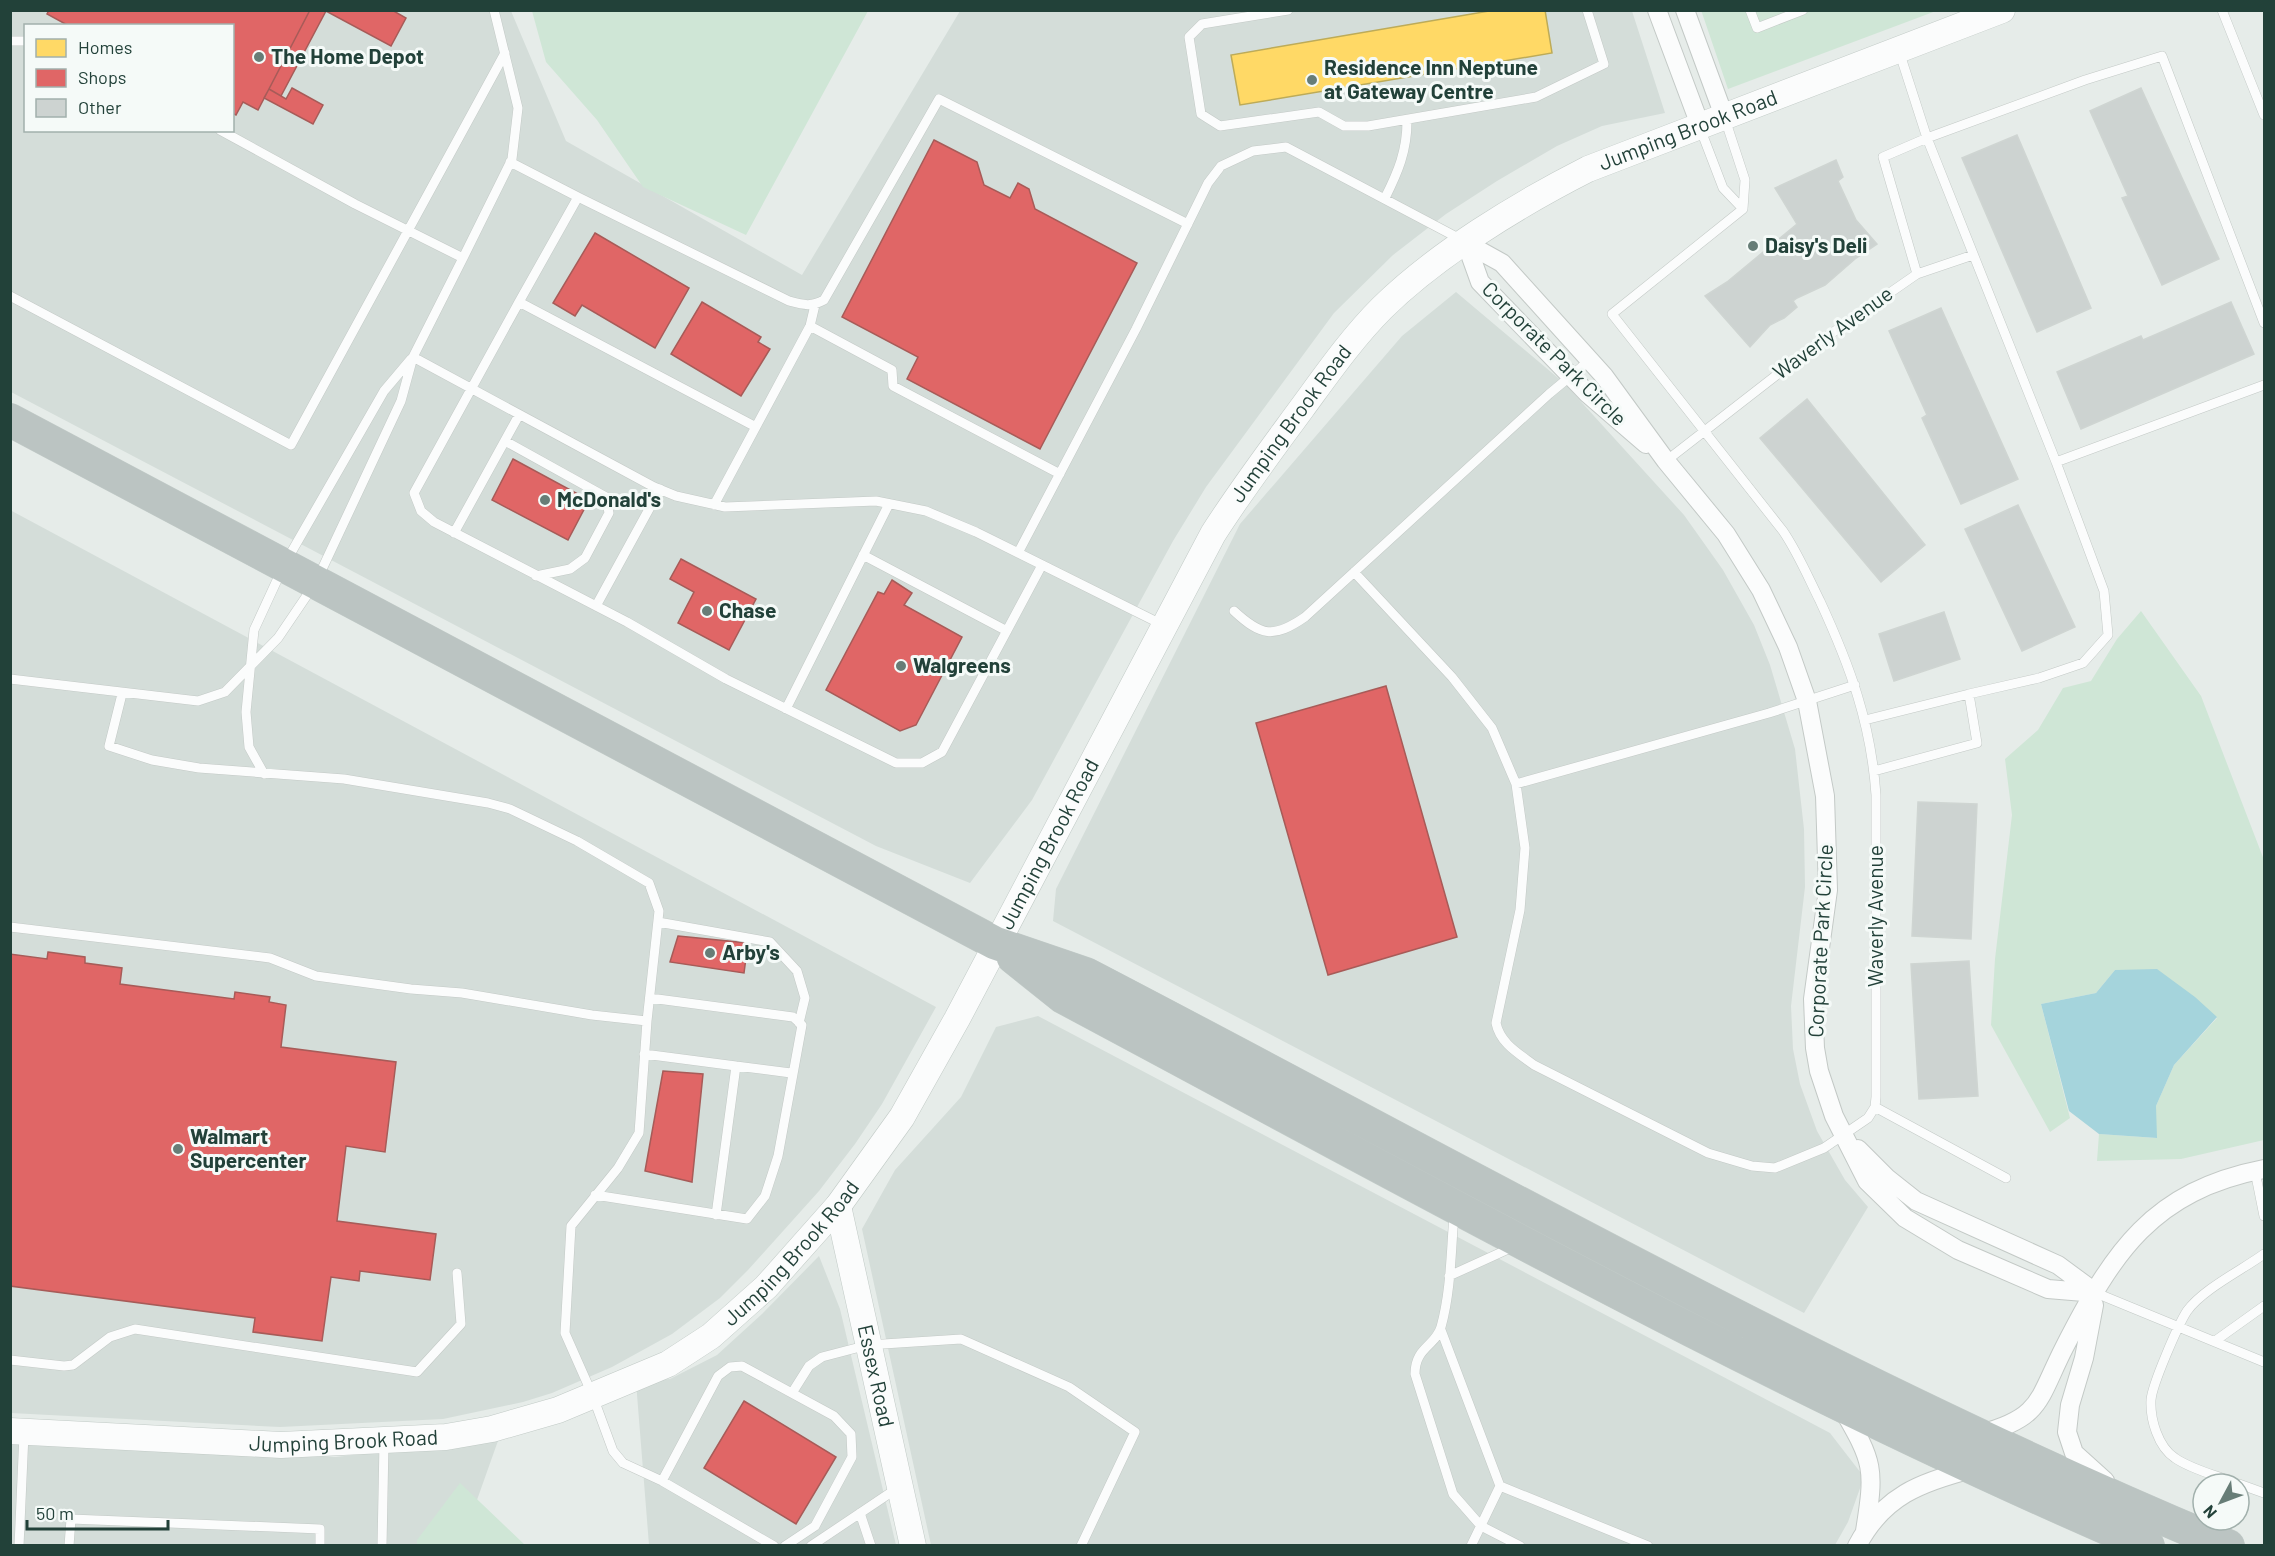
<svg xmlns="http://www.w3.org/2000/svg" width="2275" height="1556" font-family="Barlow,sans-serif">
  <rect width="100%" height="100%" fill="#e6ece9"/>
  <path fill="#d4ddd9" fill-rule="evenodd" d="M10 11H511L566 141 802 275 960 11H1632L1665 113 1602 126 1557 146 1497 181 1446 214 1393 255 1334 313 1206 487 1173 541 1032 800 970 883 876 846 11 392ZM26 26H232V130H26Z
    M1456 292 1564 383 1684 515 1723 570 1754 625 1770 665 1795 749 1804 829 1805 887 1791 1006 1793 1049 1800 1084 1817 1131 1845 1180 1868 1207 1804 1313 1053 921 1056 889 1240 524 1402 336Z
    M10 510 936 1007 882 1104 855 1144 819 1191 748 1270 720 1298 672 1334 612 1367 552 1393 523 1402 443 1419 280 1427 11 1413Z
    M1038 1016 1830 1433 1864 1477 1848 1522 1835 1545H931L862 1229 895 1170 961 1097 996 1027Z
    M819 1256 840 1309 896 1545H649L636 1382 670 1379 717 1355 762 1314Z
    M499 1438 461 1545 11 1546V1444L336 1457Z"/>
  <path fill="#cfe6d6" d="M1701 10 1936 11 1728 89Z
    M532 11V10L868 11 746 235 643 187 597 120 546 62Z
    M2141 611 2201 696 2264 860V1140L2181 1159 2097 1161 2099 1134 2156 1138V1106L2174 1065 2217 1018 2115 970 2096 993 2041 1004 2070 1118 2050 1132 1991 1025 1995 959 2012 815 2005 759 2038 730 2063 688 2091 681 2117 639Z
    M460 1483 525 1545H417V1540Z"/>
  <path fill="#a5d4dc" d="M2157 969 2195 997 2217 1017 2174 1065 2156 1106 2157 1138 2099 1134 2069 1111 2041 1004 2096 993 2115 970Z"/>
  <path fill="#ffd966" stroke="#bdab58" stroke-width="1.5" d="M1495 10H1545L1552 53 1240 105 1231 55Z"/>
  <path fill="#e06666" stroke="#a75b58" stroke-width="1.5" d="M49 10H310L258 110 243 102 236 115 232 113V26H69L47 14Z
    M310 10H392L406 18 391 46 326 11 281 96 269 89Z
    M292 88 323 105 313 124 264 98 269 89 286 99Z
    M934 140 977 162 984 185 1010 198 1018 183 1029 189 1035 209 1137 263 1040 449 907 379 918 357 842 317Z
    M595 233 689 288 655 348 582 305 575 316 553 303Z
    M702 302 761 337 758 342 770 349 741 396 671 354Z
    M513 459 589 500 568 540 492 500Z
    M681 559 756 599 729 650 678 623 694 592 670 579Z
    M892 580 912 593 904 605 962 637 916 725 900 731 826 690 878 592 884 594Z
    M1386 686 1457 937 1328 975 1256 723Z
    M678 936 748 943 744 973 670 962Z
    M48 952 85 957V963L122 968 120 984 234 999 235 992 270 997 269 1002 286 1005 281 1047 396 1062 385 1152 346 1146 337 1221 436 1234 430 1280 360 1271 359 1281 331 1277 322 1341 253 1332 255 1318 10 1286V954L47 959Z
    M663 1071 703 1074 692 1182 645 1171Z
    M744 1401 836 1457 796 1524 704 1468Z"/>
  <path fill="#cdd3d1" stroke="#cfd5d2" stroke-width="1.5" d="M2141 88 2219 259 2162 285 2122 198 2128 196 2090 111Z
    M2017 135 2091 308 2037 332 1962 158Z
    M1836 160 1843 177 1838 181 1856 220 1877 244 1855 259 1825 285 1797 298 1793 301 1797 307 1784 318 1770 325 1750 347 1705 296 1727 282 1797 224 1775 188Z
    M2231 302 2254 354 2081 429 2057 372 2141 336 2143 340Z
    M1941 308 2018 479 1961 504 1922 418 1927 415 1889 331Z
    M1807 399 1925 545 1881 582 1760 438Z
    M2018 505 2075 627 2022 651 1965 529Z
    M1944 612 1960 659 1894 681 1879 634Z
    M1918 802 1977 804 1971 939 1912 936Z
    M1969 961 1978 1096 1919 1099 1911 964Z"/>
  <g fill="none" stroke-linecap="round" stroke-linejoin="round">
    <g stroke="#c3c9c6" stroke-width="10">
      <path id="lane" d="M1288 10 1202 24 1189 37 1201 114 1220 126 1319 112 1344 126H1368L1536 97 1604 64 1587 10
        M1750 10 1757 28 1803 10
        M2222 10 2264 115
        M10 41H26
        M1899 51 1927 138 1883 157 1917 274
        M1700 128 1723 188 1743 209
        M510 162 578 197 519 302 756 427
        M578 197 789 301C804 305 811 307 824 300L939 99 1188 224
        M1385 198C1398 172 1407 151 1407 121
        M463 258 512 159 518 108 494 10
        M10 296 291 445 505 53
        M519 302 414 493 421 511 434 522 627 622 726 679 896 763H922L942 752 1042 565
        M810 326 815 305
        M413 357 654 487 676 496 725 507 876 501 926 511 976 532 1163 625
        M505 441 606 497 609 513 585 558 570 569 536 576
        M1666 461 1819 342 1917 274 1973 255
        M2056 462 1927 138 2085 80 2162 56 2264 323
        M714 505 810 326 892 370 893 386 1060 474
        M454 533 519 415
        M1018 553 1136 329 1208 183 1221 166 1253 151 1286 147 1462 240
        M863 555 1007 631
        M1354 572 1452 677 1492 728 1516 784 1525 848 1520 910 1496 1023C1500 1043 1518 1053 1534 1065L1708 1153 1752 1166 1775 1168 1824 1148 1868 1118 1875 1107 1876 1097V795C1871 723 1850 666 1820 601 1808 577 1798 553 1783 531L1612 314 1743 209 1745 180 1725 119
        M596 606 660 489
        M1234 611C1261 636 1273 639 1305 617L1549 394 1590 360
        M10 679 198 701 225 692 278 638 316 582 401 401 413 357 463 258 355 204 220 130
        M122 694 109 746 152 760 199 768 344 779 488 803 510 809 577 841 649 883 659 911 647 1021 639 1133 618 1168 571 1226 565 1333 592 1394 613 1451 623 1463 662 1481 774 1546
        M786 709 889 504
        M1865 720 1969 694
        M1874 771 1977 743 1969 694 2039 678 2083 663 2108 635 2104 591 2056 462 2264 385
        M264 774 249 747 246 712 254 630 284 565 384 391 411 359
        M1516 784 1769 713 1855 685
        M658 922 770 942 797 971 805 998 799 1023
        M10 927 270 958 316 976 411 989 462 993 592 1015 647 1021
        M644 1054 736 1066 716 1215
        M736 1066 791 1073
        M1875 1107 2006 1178
        M2255 1171 2264 1216
        M595 1195 747 1219 765 1196 778 1156 802 1025 793 1017 650 998
        M1454 1215C1451 1251 1451 1291 1441 1327 1435 1347 1415 1347 1415 1374L1453 1494 1481 1526 1520 1546
        M1449 1276 1515 1246
        M2096 1293 2264 1362
        M1441 1330 1500 1486 1471 1546
        M2215 1341 2264 1306
        M10 1360 64 1366 73 1365 110 1337 135 1329 417 1372 461 1324 457 1273
        M792 1393 809 1366 822 1357 868 1345 961 1339 1069 1387 1135 1432 1081 1546
        M662 1481 718 1376 730 1367 742 1366 834 1416 851 1434 852 1457 815 1526 785 1546
        M2238 1484C2219 1476 2192 1470 2175 1458 2158 1447 2150 1419 2151 1400 2152 1385 2178 1325 2187 1311 2203 1289 2242 1270 2264 1254
        M2239 1484 2264 1493
        M1500 1486 1648 1546
        M860 1513 871 1546
        M19 1546 24 1434
        M69 1546 71 1519 320 1529V1546
        M382 1546 384 1443
        M811 1546 899 1487"/>
    </g>
    <g stroke="#c3c9c6" stroke-width="20">
      <path id="street" d="M1657 10 1700 125
        M1685 10 1724 116
        M1466 243 1502 263 1604 376 1666 461 1726 534 1761 590 1788 647 1807 701 1825 796 1828 890 1813 999 1815 1048 1819 1071 1834 1116 1867 1181 1905 1218 1958 1250 2048 1289 2096 1293
        M1466 243 1480 282 1588 394 1646 444
        M1858 1149 1887 1178 1916 1201 2058 1265 2096 1293
        M2094 1305 2084 1358 2070 1405 2067 1432 2074 1453 2105 1481
        M1842 1408C1874 1463 1875 1468 1865 1531
        M1980 1434C2042 1418 2038 1399 2064 1348 2113 1252 2152 1191 2264 1169
        M1857 1546C1883 1496 1921 1482 1972 1469"/>
    </g>
    <g stroke="#c1cac6" stroke-width="27">
      <g id="secondary">
        <path id="s1" d="M838 1206 913 1546"/>
        <path id="s2" d="M10 1431 281 1445 446 1437 492 1429 558 1410 668 1364 711 1336 766 1287 838 1206 902 1117 957 1019 1213 534C1241 490 1272 449 1302 408 1327 374 1352 338 1382 308 1437 254 1519 204 1588 169L2002 10"/>
      </g>
    </g>
    <g stroke="#c2cbc8" stroke-width="34">
      <path id="highway" d="M10 420 995 943 1086 974C1463 1170 1834 1382 2228 1546
        M1013 957 1063 997C1421 1188 1774 1386 2148 1546"/>
    </g>
    <use href="#lane" stroke="#fbfcfc" stroke-width="9"/>
    <use href="#street" stroke="#fbfcfc" stroke-width="18"/>
    <use href="#secondary" stroke="#fbfcfc" stroke-width="26"/>
    <use href="#highway" stroke="#bbc4c2" stroke-width="33"/>
  </g>
  <g fill="#677d77" stroke="#f5faf8" stroke-width="2">
    <circle cx="259" cy="57" r="6"/>
    <circle cx="1312" cy="80" r="6"/>
    <circle cx="1753" cy="246" r="6"/>
    <circle cx="545" cy="500" r="6"/>
    <circle cx="707" cy="611" r="6"/>
    <circle cx="901" cy="666" r="6"/>
    <circle cx="710" cy="953" r="6"/>
    <circle cx="178" cy="1149" r="6"/>
  </g>
  <g text-anchor="middle" stroke-width="6" stroke-linejoin="round" paint-order="stroke">
    <g font-size="21" font-weight="bold" fill="#224139" stroke="#f5faf8" text-anchor="start">
      <text x="271" y="64">The Home Depot</text>
      <text x="1324" y="75">Residence Inn Neptune<tspan x="1324" dy="24">at Gateway Centre</tspan></text>
      <text x="1765" y="253">Daisy's Deli</text>
      <text x="557" y="507">McDonald's</text>
      <text x="719" y="618">Chase</text>
      <text x="913" y="673">Walgreens</text>
      <text x="722" y="960">Arby's</text>
      <text x="190" y="1144">Walmart<tspan x="190" dy="24">Supercenter</tspan></text>
    </g>
    <g font-size="21" fill="#224139" stroke="#f5faf8">
      <text dy="7" stroke="none"><textPath href="#s2" startOffset="2314">Jumping Brook Road</textPath></text>
      <text transform="translate(1833 333) rotate(-36)" y="7">Waverly Avenue</text>
      <text transform="translate(1554 354) rotate(45)" y="7">Corporate Park Circle</text>
      <text dy="7" stroke="none"><textPath href="#s2" startOffset="1810">Jumping Brook Road</textPath></text>
      <text dy="7" stroke="none"><textPath href="#s2" startOffset="1324">Jumping Brook Road</textPath></text>
      <text transform="translate(1876 916) rotate(-90)" y="7">Waverly Avenue</text>
      <text transform="translate(1821 941) rotate(-87)" y="7">Corporate Park Circle</text>
      <text dy="7" stroke="none"><textPath href="#s2" startOffset="838">Jumping Brook Road</textPath></text>
      <text dy="7" stroke="none"><textPath href="#s1" startOffset="174">Essex Road</textPath></text>
      <text dy="7" stroke="none"><textPath href="#s2" startOffset="334">Jumping Brook Road</textPath></text>
    </g>
  </g>
  <rect width="2275" height="1556" fill="none" stroke="#224139" stroke-width="24"/>
  <rect x="24" y="24" width="210" height="108" fill="#f5faf8" stroke="#a1b0ac" stroke-width="1.5"/>
  <rect x="36" y="39" width="30" height="18" fill="#ffd966" stroke="#a1b0ac" stroke-width="1.5"/>
  <text x="78" y="54" font-size="18" fill="#224139">Homes</text>
  <rect x="36" y="69" width="30" height="18" fill="#e06666" stroke="#a1b0ac" stroke-width="1.5"/>
  <text x="78" y="84" font-size="18" fill="#224139">Shops</text>
  <rect x="36" y="99" width="30" height="18" fill="#cdd3d1" stroke="#a1b0ac" stroke-width="1.5"/>
  <text x="78" y="114" font-size="18" fill="#224139">Other</text>
  <g transform="translate(2221 1502) rotate(229)"><circle r="28" fill="#f5faf8" stroke="#a1b0ac" stroke-width="1.5"/>
  <path d="M0-4.5L10 22L0 15L-10 22Z" fill="#677d77"/>
  <text y="-9" font-size="16" font-weight="bold" text-anchor="middle" fill="#224139">N</text>
  </g>
  <path d="M27 1520v9h141v-9" fill="none" stroke="#224139" stroke-width="3"/>
  <text x="36" y="1520" font-size="18" fill="#224139" stroke="#f5faf8" stroke-width="4.5" paint-order="stroke">50 m</text>
</svg>
